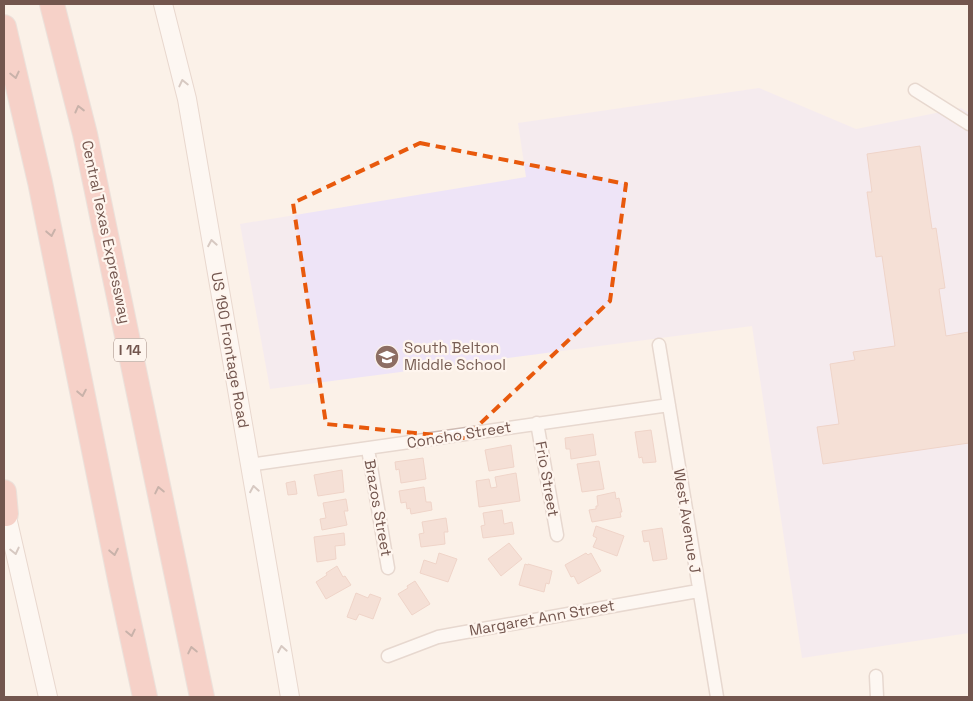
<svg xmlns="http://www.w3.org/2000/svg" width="973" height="701" font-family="'Space Grotesk',sans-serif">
  <rect width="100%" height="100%" fill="#fbf1e8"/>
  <path fill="#eee4f7" d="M759 88 856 129 961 108 969 113V633L802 658 752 326 270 389 240 224 526 177 518 123Z"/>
  <path fill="#eecdc1" stroke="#e0b1a3" d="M920 146 932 229 936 228 945 288 939 289 946 336 969 332V443L823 464 817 427 839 424 830 364 855 360 853 352 895 346 882 256 876 257 867 192H872L867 154Z
    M651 430 656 462 643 463 642 457 639 458 635 432Z
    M593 434 596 455 571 459 570 449H566L565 438Z
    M511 445 514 467 489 471 485 450Z
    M423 458 426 479 401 483 399 469 396 470 395 462Z
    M599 461 604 489 582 492 577 464Z
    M342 470 344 492 318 496 314 475Z
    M516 473 520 501 479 507 476 481 489 479 491 488 497 487 495 477Z
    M295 481 297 494 288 495 286 483Z
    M424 487 426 502H431L432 510 411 514 410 508 407 509 406 502 401 503 399 491Z
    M615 492 616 499 619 498 622 512H620L621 517 592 522 589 510 596 509V506H598L597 496Z
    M346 499 348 511H344L347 525 322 530 320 519 326 518 323 503Z
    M502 510 504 524 512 522 514 534 483 538 481 526 485 525 483 513Z
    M446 518 448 532H444L445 544 421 547 419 534 424 533 422 522Z
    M596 526 624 536 617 556 593 547 597 538 593 536Z
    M662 528 667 559 653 561 649 541 644 542 642 531Z
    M344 533 345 545 335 546 336 559 317 562 314 537Z
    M509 543 522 559 501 576 488 559Z
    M439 553 457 559 448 582 420 573 424 560 436 564Z
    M586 553 588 555 591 553 601 571 578 584 574 576 571 577 565 565Z
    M525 564 528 565V564L552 571 549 584 546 583 544 592 519 585Z
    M337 566 343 577 345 576 351 585 326 599 316 582 327 575 326 573Z
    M415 581 430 604 412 615 398 594 408 588 407 586Z
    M356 593 368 598 370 594 381 598 373 619 359 614 356 620 347 617Z"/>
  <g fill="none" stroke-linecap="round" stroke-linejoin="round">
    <g stroke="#cebab2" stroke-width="15">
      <path id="street" d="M915 90 969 124
        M659 345 717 697
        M537 423 557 535
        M368 449 388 568
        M249 465 669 405
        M388 656 438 637 460 633 698 591
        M876 676 877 697"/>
    </g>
    <g stroke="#d1b9af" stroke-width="20">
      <path id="secondary" d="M163 4 187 99 290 697
        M4 504 48 697"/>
    </g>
    <g stroke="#d8d0cd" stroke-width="26">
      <path id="highway" d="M52 4 85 134 202 697
        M4 27 40 182 121 585 145 697
        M4 492 6 514"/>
    </g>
    <use href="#street" stroke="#fff" stroke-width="12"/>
    <use href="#secondary" stroke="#fff" stroke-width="18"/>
    <use href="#highway" stroke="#f0aca3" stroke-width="24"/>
  </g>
  <defs><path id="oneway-chevron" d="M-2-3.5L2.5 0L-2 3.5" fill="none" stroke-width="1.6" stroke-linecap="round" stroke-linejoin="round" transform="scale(1.25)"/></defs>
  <g stroke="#8c675f">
    <use href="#oneway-chevron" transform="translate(15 75) rotate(77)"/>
    <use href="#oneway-chevron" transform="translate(79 109) rotate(-104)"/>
    <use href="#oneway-chevron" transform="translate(51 233) rotate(79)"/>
    <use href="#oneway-chevron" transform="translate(82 393) rotate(79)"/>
    <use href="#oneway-chevron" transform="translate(159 490) rotate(-102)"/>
    <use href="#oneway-chevron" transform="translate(114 552) rotate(79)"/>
    <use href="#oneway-chevron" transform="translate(131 633) rotate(78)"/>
    <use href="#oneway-chevron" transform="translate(192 650) rotate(-102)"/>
  </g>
  <g stroke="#ab9a95">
    <use href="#oneway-chevron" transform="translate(183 83) rotate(-103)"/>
    <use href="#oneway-chevron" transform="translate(212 243) rotate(-100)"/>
    <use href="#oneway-chevron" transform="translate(254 489) rotate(-100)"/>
    <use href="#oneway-chevron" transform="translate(15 551) rotate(77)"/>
    <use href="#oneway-chevron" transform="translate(282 649) rotate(-100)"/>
  </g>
  <path d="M0 0H973V701H0ZM420 143 626 184 610 301 465 438 326 424 293 203Z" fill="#fbf1e8" fill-opacity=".55" fill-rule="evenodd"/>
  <path fill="none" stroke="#e8590c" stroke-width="4" stroke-dasharray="10 6" stroke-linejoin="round" d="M420 143 626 184 610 301 465 438 326 424 293 203Z"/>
  <defs>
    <g id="school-disc" transform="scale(1.25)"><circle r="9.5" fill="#8d6e63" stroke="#fef5ee"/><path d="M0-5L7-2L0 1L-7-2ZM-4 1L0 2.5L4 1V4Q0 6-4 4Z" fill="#fff"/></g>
  </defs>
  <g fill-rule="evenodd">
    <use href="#school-disc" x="387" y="357"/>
  </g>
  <g text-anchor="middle" stroke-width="4.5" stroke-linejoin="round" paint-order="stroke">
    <rect fill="#fef5ee" stroke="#9d867e" stroke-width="1" x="114" y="338.5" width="32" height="23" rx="4"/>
    <g font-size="14" font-weight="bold" fill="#73564e">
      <text x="130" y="355">I 14</text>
    </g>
    <g font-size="15" fill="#73564e" stroke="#fef5ee">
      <text transform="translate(106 232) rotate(78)" y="5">Central Texas Expressway</text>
      <text transform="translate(230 350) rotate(80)" y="5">US 190 Frontage Road</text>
      <text transform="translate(459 435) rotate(-9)" y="5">Concho Street</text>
      <text transform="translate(547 479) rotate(80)" y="5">Frio Street</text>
      <text transform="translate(378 508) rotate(80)" y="5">Brazos Street</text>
      <text transform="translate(687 521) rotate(81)" y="5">West Avenue J</text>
      <text transform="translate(542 618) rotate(-10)" y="5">Margaret Ann Street</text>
    </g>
    <g font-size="15" fill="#785e54" stroke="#fef5ee" text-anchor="start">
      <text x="404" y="353">South Belton<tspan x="404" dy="17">Middle School</tspan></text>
    </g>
  </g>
  <rect width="973" height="701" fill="none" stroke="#73564e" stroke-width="10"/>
</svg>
